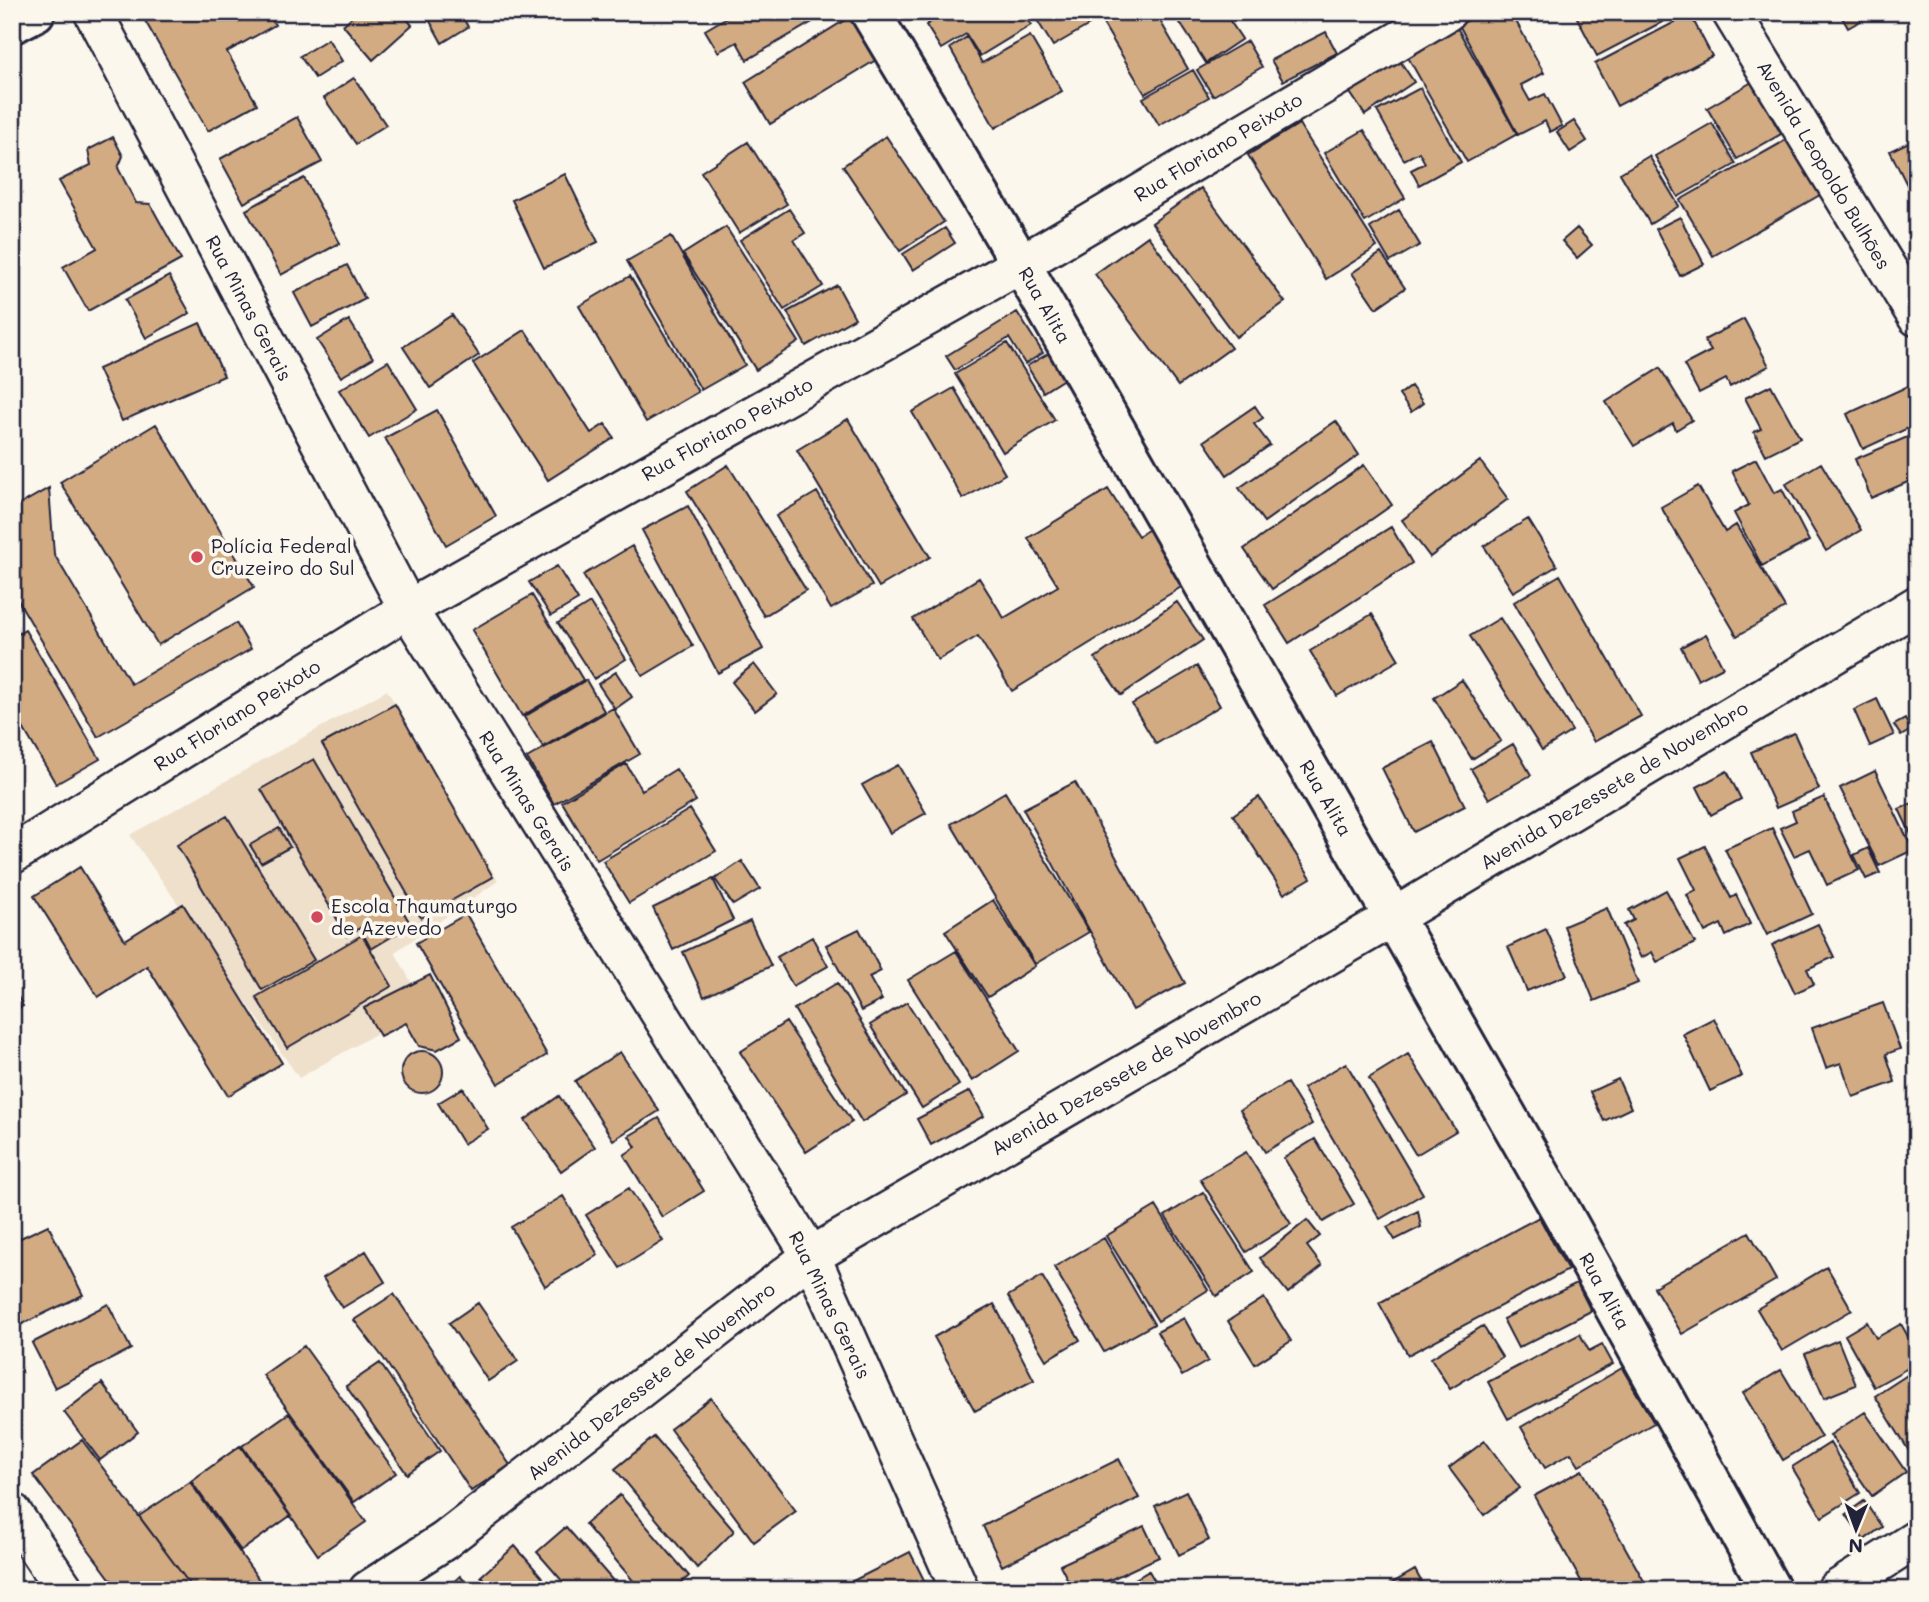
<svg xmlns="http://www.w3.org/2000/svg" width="1929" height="1602" font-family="Mali,sans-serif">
  <rect width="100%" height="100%" fill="#fbf7ec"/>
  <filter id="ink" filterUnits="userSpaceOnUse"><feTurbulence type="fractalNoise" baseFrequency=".0143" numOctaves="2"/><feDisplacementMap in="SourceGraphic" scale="14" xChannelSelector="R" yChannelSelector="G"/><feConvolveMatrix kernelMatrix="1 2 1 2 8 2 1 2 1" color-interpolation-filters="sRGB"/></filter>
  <g filter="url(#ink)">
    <path fill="#efe0cc" d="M387 690 498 881 395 952 424 1006 299 1078 130 835Z"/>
    <path fill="#d2ab83" stroke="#22223b" stroke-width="2" d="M140 12H267L275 25 227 52 257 104 208 131Z
      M357 12H401L412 25 373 60 343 25Z
      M425 12H460L468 27 442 43Z
      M736 12H816L819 18 747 60 737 42 718 52 705 30Z
      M947 12H1022L1031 25 980 56 966 34 941 49 926 25Z
      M1032 12H1084L1091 24 1053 46Z
      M1096 12H1166L1159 19 1188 69 1145 94Z
      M1173 12H1224L1242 39 1206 63Z
      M1483 12H1511L1544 73 1521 85 1530 101 1545 94 1562 126 1550 132 1545 121 1518 135 1459 25Z
      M1574 12H1662L1666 20 1597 56Z
      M1839 12H1876L1848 28Z
      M1690 14 1712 56 1617 106 1595 64Z
      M850 17 876 60 770 124 745 82Z
      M1455 24 1517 134 1467 162 1405 52Z
      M1326 32 1337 53 1283 81 1271 60Z
      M1030 36 1062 91 995 128 950 48 967 37 982 63Z
      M328 39 342 61 315 78 300 56Z
      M1247 41 1262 67 1213 96 1197 70Z
      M1396 55 1414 82 1365 115 1347 88Z
      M1193 70 1209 97 1159 125 1143 98Z
      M354 78 386 125 356 144 324 98Z
      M1752 82 1781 134 1737 159 1707 108Z
      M1420 88 1461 162 1419 185 1411 170 1425 163 1419 152 1404 160 1377 111Z
      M297 117 322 162 244 203 220 159Z
      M1574 121 1587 141 1570 152 1557 132Z
      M1712 123 1736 164 1678 197 1655 156Z
      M1299 124 1377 247 1326 279 1248 155Z
      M1364 130 1405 198 1365 222 1324 153Z
      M886 136 944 222 900 251 843 166Z
      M113 137 123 156 118 168 136 203 150 204 181 260 88 311 63 267 97 248 59 181 91 165 88 150Z
      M1917 138V183L1908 187 1890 151Z
      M1788 139 1820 195 1713 256 1680 200Z
      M748 142 787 204 739 233 701 172Z
      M1649 156 1679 206 1650 224 1620 173Z
      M565 174 598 242 544 268 512 200Z
      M304 178 340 243 281 275 246 210Z
      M1201 188 1285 302 1236 337 1152 223Z
      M789 209 805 233 794 240 823 286 784 310 740 240Z
      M1399 210 1420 245 1390 262 1370 228Z
      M1680 217 1704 264 1680 276 1656 229Z
      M726 227 799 342 756 370 683 254Z
      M945 228 955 243 913 270 903 254Z
      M1577 228 1592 245 1577 258 1562 241Z
      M671 236 745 365 701 390 627 261Z
      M1148 236 1231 348 1178 386 1095 274Z
      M1381 253 1405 288 1376 308 1352 273Z
      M347 265 365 299 312 327 294 293Z
      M169 276 190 313 146 338 125 300Z
      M630 276 698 392 646 422 579 306Z
      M837 285 855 318 806 346 787 312Z
      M1017 312 1043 353 1025 364 1009 338 955 370 946 356Z
      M452 315 479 355 430 388 403 347Z
      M1744 319 1769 366 1730 387 1726 379 1699 393 1684 365 1711 351 1704 340Z
      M349 320 373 358 341 377 317 340Z
      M200 323 224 376 122 421 98 369Z
      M525 330 591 433 605 424 614 438 548 480 473 363Z
      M1007 343 1055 420 1003 452 955 374Z
      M1051 352 1067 377 1043 392 1027 366Z
      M388 361 417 409 369 438 339 390Z
      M1660 368 1692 420 1676 430 1673 423 1634 446 1606 402Z
      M1917 382V424L1863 449 1847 414Z
      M1771 385 1800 438 1766 455 1754 432 1761 429 1745 398Z
      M1411 386 1423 403 1411 412 1399 395Z
      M954 388 1005 474 963 499 912 412Z
      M1255 406 1263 418 1254 424 1270 445 1227 475 1204 441Z
      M437 410 496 516 446 545 385 438Z
      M848 419 930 557 879 587 797 450Z
      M1336 421 1359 455 1264 522 1239 488Z
      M156 424 254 587 158 645 60 482Z
      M1917 433V478L1871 498 1855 459Z
      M1756 459 1774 493 1782 489 1809 541 1762 566 1734 513 1749 505 1732 471Z
      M1480 461 1508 499 1430 557 1402 520Z
      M1821 463 1861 530 1826 551 1786 484Z
      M728 465 806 590 764 616 687 491Z
      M1364 465 1392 505 1272 589 1244 549Z
      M1698 486 1725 532 1736 525 1785 608 1737 636 1661 507Z
      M49 488 54 554 131 684 236 623 251 649 98 737 12 590V509Z
      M1108 489 1138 536 1156 525 1191 581 1012 691 978 636 938 660 913 619 979 578 1004 618 1058 586 1028 538Z
      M817 492 872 586 831 609 776 516Z
      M688 506 763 649 718 673 642 530Z
      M1528 519 1557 566 1513 592 1484 546Z
      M1391 527 1412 563 1289 643 1265 605Z
      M632 546 693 646 643 676 583 575Z
      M557 566 578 600 551 616 529 582Z
      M1560 575 1641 716 1594 742 1514 602Z
      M532 595 583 680 522 716 472 630Z
      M1177 602 1203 640 1121 695 1095 658Z
      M590 603 626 659 594 679 558 623Z
      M1372 614 1399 660 1337 696 1310 651Z
      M1500 618 1572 731 1542 750 1470 636Z
      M25 630 100 759 56 784 12 709V637Z
      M1706 634 1723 667 1698 680 1681 647Z
      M754 664 777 694 755 711 732 682Z
      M1197 666 1220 706 1156 744 1132 704Z
      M616 672 632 697 615 709 598 684Z
      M586 680 604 711 543 747 524 717Z
      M1462 680 1501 741 1472 759 1434 698Z
      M1877 699 1894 735 1870 746 1854 710Z
      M395 704 493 877 421 918 322 744Z
      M613 708 640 754 554 804 527 758Z
      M1905 719 1911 730 1901 736 1894 725Z
      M1794 733 1819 789 1776 808 1751 752Z
      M1433 742 1465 806 1414 832 1382 768Z
      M1513 744 1531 775 1489 799 1471 769Z
      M314 759 411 925 371 949 360 928 347 936 261 789Z
      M626 764 642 790 676 769 696 801 597 860 562 802Z
      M898 765 926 813 890 833 862 785Z
      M1727 771 1741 799 1711 815 1697 787Z
      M1875 771 1913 850 1879 866 1840 788Z
      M1075 782 1185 983 1133 1010 1023 809Z
      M1005 792 1089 932 1035 964 951 824Z
      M1259 797 1311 878 1284 894 1233 815Z
      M1824 797 1859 870 1827 885 1810 849 1794 856 1780 828 1796 821 1792 811Z
      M1917 801V844L1916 845 1899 809Z
      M690 809 716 851 629 903 603 861Z
      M227 816 314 960 262 990 177 845Z
      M279 828 290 847 261 863 250 845Z
      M1772 828 1812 914 1767 935 1725 849Z
      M1705 846 1731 898 1736 895 1750 924 1726 936 1721 924 1705 932 1687 895 1696 890 1680 858Z
      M1868 848 1880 873 1866 879 1854 855Z
      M742 861 760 889 733 905 715 879Z
      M80 867 125 940 183 904 282 1063 228 1096 147 966 98 997 34 896Z
      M713 879 733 920 673 950 653 908Z
      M1666 890 1695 943 1657 962 1652 952 1641 958 1624 925 1634 920 1629 910Z
      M993 900 1035 966 988 997 945 931Z
      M1607 908 1638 983 1594 1001 1564 926Z
      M466 914 547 1055 498 1084 416 943Z
      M750 921 771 966 704 997 683 952Z
      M1818 924 1834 957 1807 969 1814 984 1795 993 1772 945Z
      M859 929 881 971 869 977 882 1000 861 1011 826 945Z
      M1546 929 1567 975 1527 991 1508 947Z
      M362 935 392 986 287 1048 256 997Z
      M812 937 828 966 793 986 777 957Z
      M956 951 1019 1051 972 1081 908 980Z
      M430 975 461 1037 437 1050 419 1046 406 1023 380 1036 364 1008Z
      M837 983 906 1095 862 1122 794 1009Z
      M12 986 23 1006 12 1012Z
      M907 1002 959 1085 922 1108 870 1025Z
      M1883 1003 1900 1049 1886 1054 1895 1082 1853 1097 1841 1063 1826 1068 1812 1028Z
      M1714 1018 1742 1076 1710 1091 1683 1034Z
      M786 1022 852 1122 806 1152 740 1052Z
      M401 1072a21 21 0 1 1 42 0a21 21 0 1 1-42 0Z
      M620 1052 659 1111 613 1140 575 1081Z
      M1408 1054 1456 1131 1416 1155 1369 1078Z
      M1346 1063 1423 1194 1380 1219 1303 1088Z
      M1618 1079 1631 1108 1604 1121 1590 1092Z
      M1287 1083 1312 1124 1265 1152 1240 1110Z
      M463 1088 488 1129 463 1144 438 1103Z
      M970 1091 984 1116 931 1145 917 1119Z
      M559 1096 595 1147 561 1171 525 1120Z
      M659 1118 704 1191 662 1217 624 1155 636 1147 629 1136Z
      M1315 1139 1354 1204 1323 1222 1284 1158Z
      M1246 1152 1291 1224 1246 1252 1200 1179Z
      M629 1188 663 1241 620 1268 586 1215Z
      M1203 1192 1254 1272 1216 1296 1165 1216Z
      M563 1196 598 1255 545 1286 511 1227Z
      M1156 1206 1208 1290 1158 1321 1106 1236Z
      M1418 1211 1421 1227 1395 1240 1387 1227Z
      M1539 1217 1568 1270 1408 1355 1379 1303Z
      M1307 1220 1320 1236 1307 1246 1322 1266 1288 1293 1260 1258Z
      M48 1225 83 1295 12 1329V1242Z
      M1749 1232 1776 1280 1682 1334 1654 1287Z
      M1104 1238 1154 1324 1104 1352 1054 1267Z
      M366 1251 385 1282 342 1308 323 1278Z
      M1827 1267 1852 1310 1782 1351 1757 1309Z
      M1042 1276 1080 1340 1046 1360 1008 1296Z
      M1577 1283 1591 1311 1518 1348 1503 1319Z
      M394 1294 510 1465 471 1491 384 1359 354 1320Z
      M1264 1298 1291 1341 1255 1364 1228 1321Z
      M478 1303 518 1361 488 1381 449 1323Z
      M108 1304 131 1349 55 1388 32 1343Z
      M994 1304 1034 1380 975 1411 934 1337Z
      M1184 1318 1208 1361 1182 1376 1157 1332Z
      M1867 1322 1876 1338 1901 1324 1917 1352V1363L1874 1387 1845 1335Z
      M1483 1326 1502 1357 1450 1389 1431 1358Z
      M1580 1334 1589 1351 1602 1344 1613 1364 1508 1419 1488 1382Z
      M1838 1340 1856 1385 1824 1398 1805 1354Z
      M304 1346 396 1473 354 1502 263 1375Z
      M380 1363 440 1451 407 1474 346 1386Z
      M1622 1368 1654 1423 1579 1466 1571 1453 1545 1468 1521 1427Z
      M1781 1370 1821 1437 1783 1460 1743 1393Z
      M1915 1370 1917 1372V1464L1875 1396Z
      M102 1383 138 1432 100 1460 64 1412Z
      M711 1398 796 1511 754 1542 670 1429Z
      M1865 1412 1906 1472 1872 1496 1830 1435Z
      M289 1413 366 1522 318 1555 242 1446Z
      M654 1437 734 1531 697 1568 615 1469Z
      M82 1440 194 1590H100L112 1581 33 1475Z
      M1485 1441 1520 1488 1484 1515 1449 1468Z
      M1830 1443 1860 1493 1822 1517 1792 1467Z
      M240 1446 290 1516 241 1551 191 1481Z
      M1119 1459 1139 1498 1002 1566 983 1526Z
      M1582 1470 1649 1590H1586L1534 1496Z
      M190 1482 262 1584 254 1590H194L139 1516Z
      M1186 1491 1209 1540 1179 1555 1155 1506Z
      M620 1495 689 1576 673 1590H641L585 1524Z
      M1864 1501 1882 1527 1864 1540 1846 1514Z
      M1144 1526 1159 1557 1088 1590H1073L1060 1565Z
      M566 1527 621 1590H570L537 1552Z
      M515 1546 553 1590H493L481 1576Z
      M910 1552 929 1590H835Z
      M1415 1570 1426 1590H1385L1384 1588Z
      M1149 1571 1160 1590H1117Z
      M460 1576 473 1590H445Z"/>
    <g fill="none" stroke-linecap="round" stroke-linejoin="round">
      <g stroke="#22223b" stroke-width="42">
        <path id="street" d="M93 12 408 609 811 1256 960 1590
          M1731 12 1917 317
          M12 855 408 609 1021 264 1447 12
          M12 1512 65 1590
          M368 1590 444 1541 811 1256 1394 917 1917 605
          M1836 1590 1917 1539"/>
      </g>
      <g stroke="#22223b" stroke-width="44">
        <path id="secondary" d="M870 12 1021 264 1560 1209 1771 1590
          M12 24 35 12"/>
      </g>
      <use href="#street" stroke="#fbf7ec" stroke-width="37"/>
      <use href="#secondary" stroke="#fbf7ec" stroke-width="38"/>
    </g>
  </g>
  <g fill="#d1495b" stroke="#fbf7ec" stroke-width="2.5">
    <circle cx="197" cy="557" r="7"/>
    <circle cx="317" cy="917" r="7"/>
  </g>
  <g text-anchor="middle" stroke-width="7" stroke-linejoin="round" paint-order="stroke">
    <g font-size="19" fill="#22223b" stroke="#fbf7ec">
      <text transform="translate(1218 147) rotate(-31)" y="7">Rua Floriano Peixoto</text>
      <text transform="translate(1824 165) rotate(59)" y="7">Avenida Leopoldo Bulhões</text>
      <text transform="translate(1045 305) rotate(60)" y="7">Rua Alita</text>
      <text transform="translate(249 308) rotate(62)" y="7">Rua Minas Gerais</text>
      <text transform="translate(727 429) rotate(-29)" y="7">Rua Floriano Peixoto</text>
      <text transform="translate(237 715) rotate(-32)" y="7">Rua Floriano Peixoto</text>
      <text transform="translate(1614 785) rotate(-31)" y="7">Avenida Dezessete de Novembro</text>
      <text transform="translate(1326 798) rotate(60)" y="7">Rua Alita</text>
      <text transform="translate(527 801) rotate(58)" y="7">Rua Minas Gerais</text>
      <text transform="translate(1126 1073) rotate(-30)" y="7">Avenida Dezessete de Novembro</text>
      <text transform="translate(1605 1291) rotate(61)" y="7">Rua Alita</text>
      <text transform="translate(830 1305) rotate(64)" y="7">Rua Minas Gerais</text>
      <text transform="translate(651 1381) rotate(-38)" y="7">Avenida Dezessete de Novembro</text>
    </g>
    <g font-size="19" fill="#22223b" stroke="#fbf7ec" text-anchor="start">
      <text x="211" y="553">Polícia Federal<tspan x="211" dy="22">Cruzeiro do Sul</tspan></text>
      <text x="331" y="913">Escola Thaumaturgo<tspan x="331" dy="22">de Azevedo</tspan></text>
    </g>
  </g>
  <rect width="1929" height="1602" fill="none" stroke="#fbf7ec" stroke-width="42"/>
  <rect x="21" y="21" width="1887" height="1560" fill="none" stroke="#22223b" stroke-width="2.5" filter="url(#ink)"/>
  <g transform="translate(1856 1529) rotate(181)" stroke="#fbf7ec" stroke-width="5" paint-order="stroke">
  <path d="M0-5L12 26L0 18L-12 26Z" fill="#22223b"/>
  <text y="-10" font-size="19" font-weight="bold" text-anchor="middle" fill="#22223b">N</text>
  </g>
</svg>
